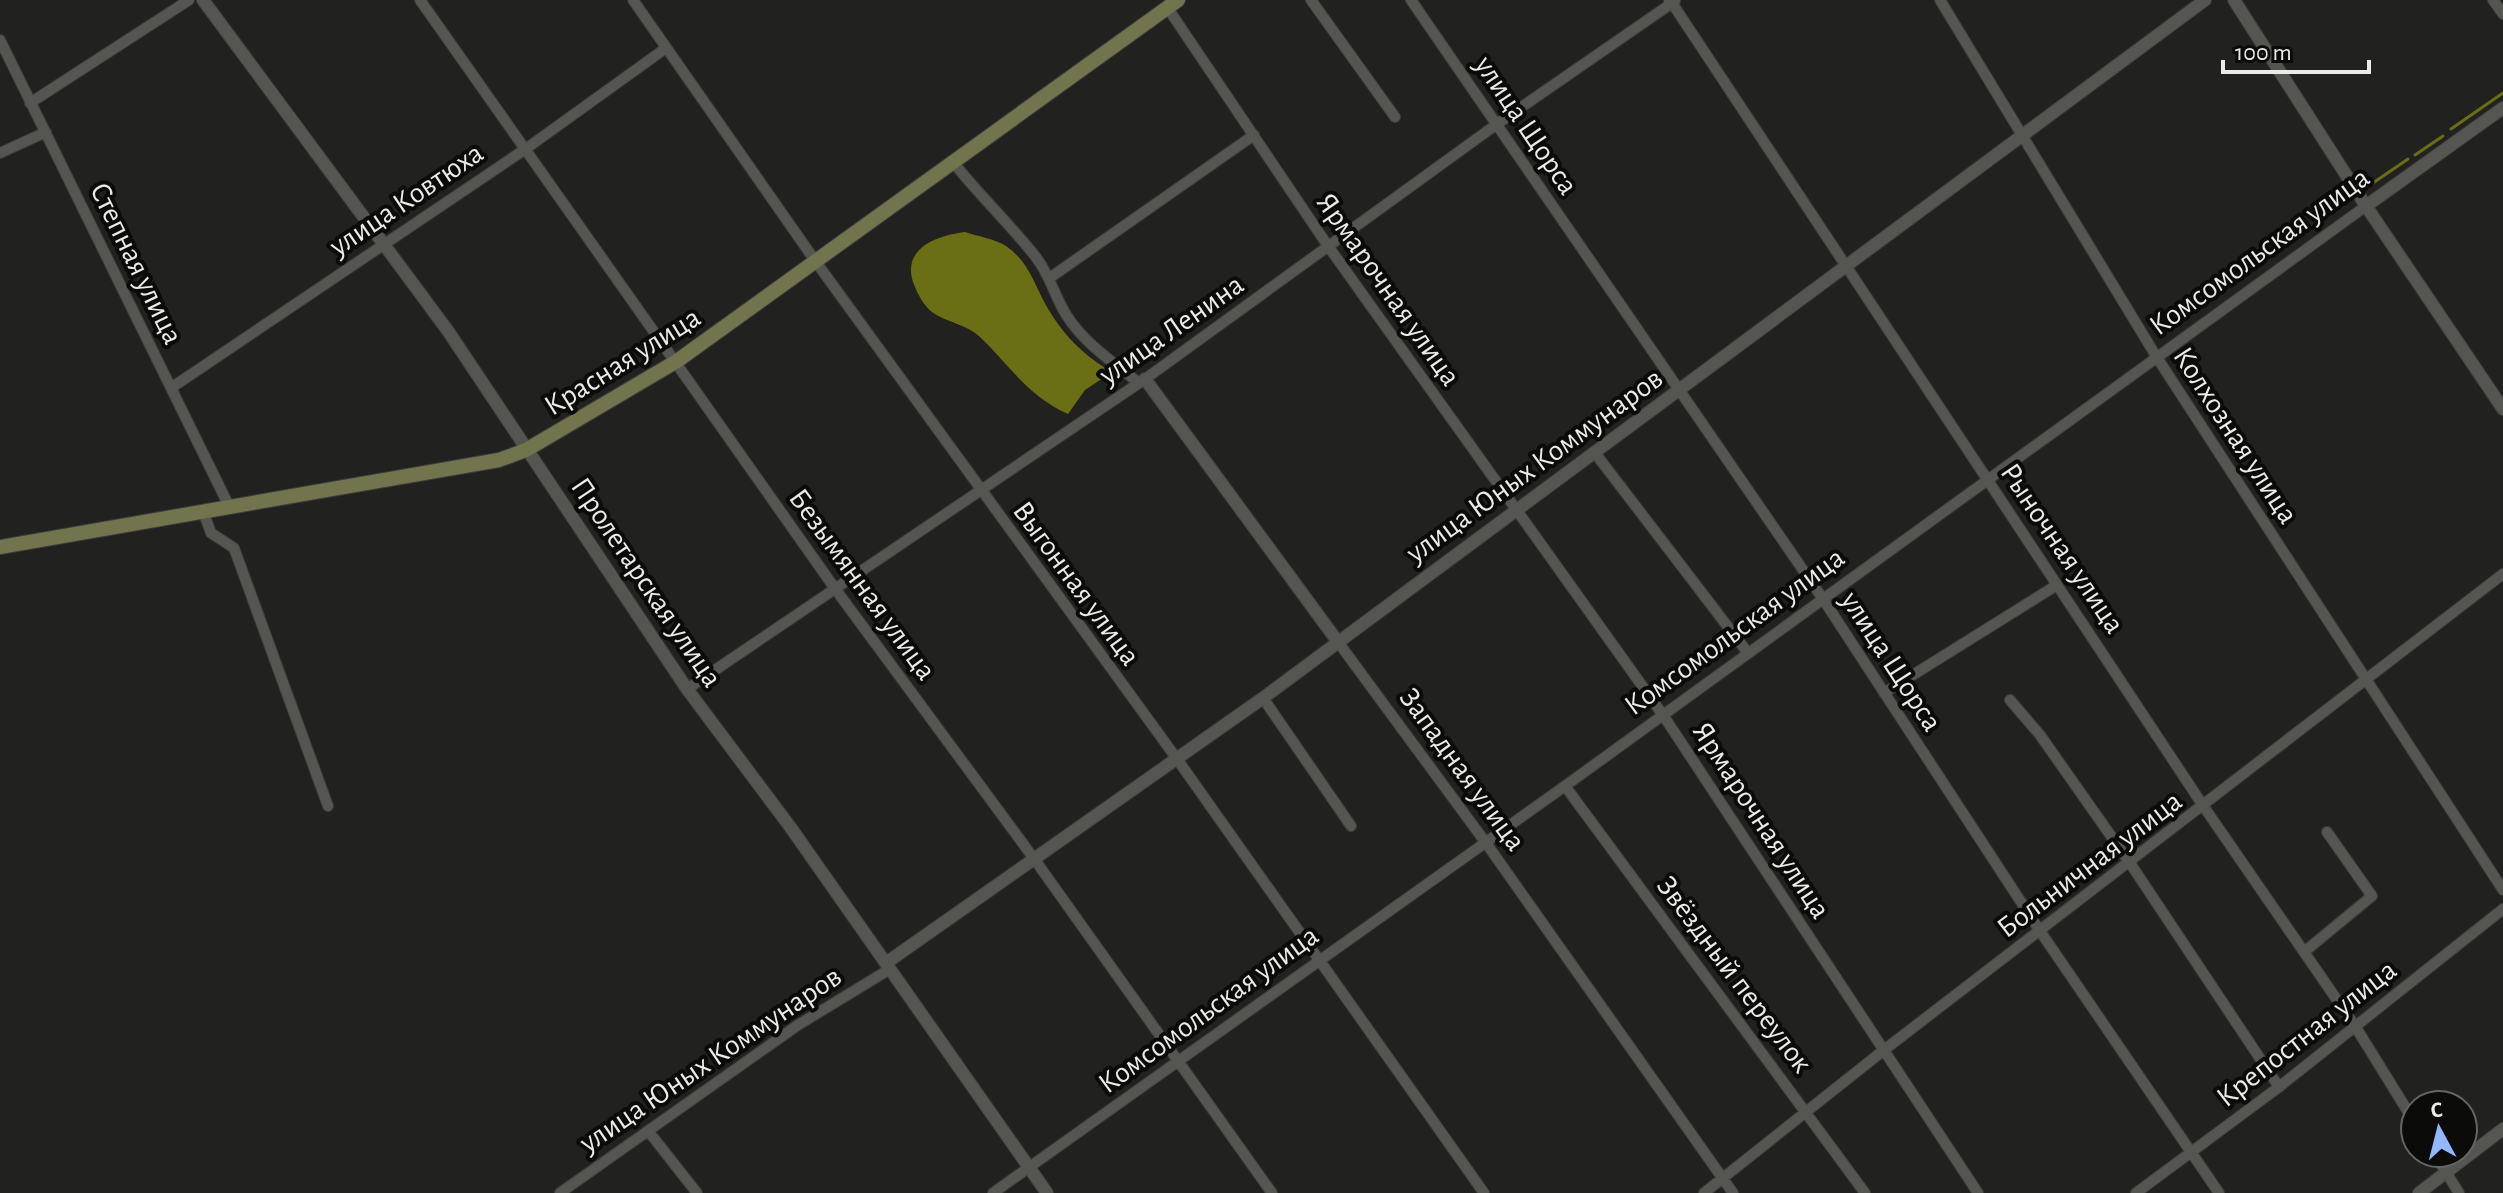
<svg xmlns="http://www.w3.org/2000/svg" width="2503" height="1193" font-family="'Alegreya Sans',sans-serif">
  <rect width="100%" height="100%" fill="#21211f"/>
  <path fill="#6a6e15" d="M965 232C977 236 995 239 1006 246 1029 262 1034 284 1047 307 1064 336 1083 355 1112 372L1085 390 1068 414C1029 397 1010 366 981 338 967 324 947 323 932 312 925 307 918 295 915 287 899 251 933 236 965 232Z"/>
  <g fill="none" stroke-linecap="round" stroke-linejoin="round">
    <path stroke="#6a6e15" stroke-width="3" d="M2451 129 2503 93
      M2415 155 2443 136
      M2370 185 2408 159"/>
    <g stroke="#3c3c3a" stroke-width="12">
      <path id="minor" d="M420 0 836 590 1035 860 1272 1193
        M633 0 816 262 1177 759 1484 1193
        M1311 0 1395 117
        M1411 0 1823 599 2040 931 2219 1193
        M1940 0 2156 356 2503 890
        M2493 0 2503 14
        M1672 3 2204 807 2355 1026 2415 1123
        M1167 7 1328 246 1663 715 1978 1193
        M0 40 229 506
        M30 103 189 0
        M0 153 46 132
        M953 162C979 195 1009 223 1035 256 1051 276 1054 296 1067 316 1084 343 1114 363 1139 383
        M1051 277 1254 135
        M171 388 527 148 666 48
        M1595 453 1748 653
        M203 511 211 533 234 548 328 806
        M1338 642 1486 843 1733 1193
        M687 689 1145 379 1497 124 1675 1
        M1884 693 2057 585
        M1263 698 1351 826
        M2010 700 2040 735 2130 863 2279 1087
        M1565 786 1865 1193
        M2304 952 2372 896 2327 832
        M649 1132 697 1193
        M2434 1153 2459 1193
        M560 1193 798 1025 890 969
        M993 1193 1565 786 2366 206
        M1704 1193 1884 1050 2503 574
        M2136 1193 2279 1087 2503 909"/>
    </g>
    <g stroke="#3c3c3a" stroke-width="14">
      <path id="tertiary" d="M203 0 448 331 687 689 791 828 1047 1193
        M1670 0 1672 3
        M2234 0 2366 206 2503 409
        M2366 206 2503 108
        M1145 379 1338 642
        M886 963 1263 698 2205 0
        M2419 1193 2503 1129"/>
    </g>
    <g stroke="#3c3c3a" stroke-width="16">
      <path id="secondary" d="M0 547 499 460 526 450 677 361 1178 0"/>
    </g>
    <use href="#minor" stroke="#555552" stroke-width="10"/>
    <use href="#tertiary" stroke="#555552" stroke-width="12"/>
    <use href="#secondary" stroke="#72744e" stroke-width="14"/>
  </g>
  <g text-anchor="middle" stroke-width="8" stroke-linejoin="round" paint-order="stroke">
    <g font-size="30" fill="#ebebea" stroke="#0b0b0a">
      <text transform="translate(1527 125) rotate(56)" y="10">улица Щорса</text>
      <text transform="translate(406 199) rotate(-34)" y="10">улица Ковтюха</text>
      <text transform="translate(2259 251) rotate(-36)" y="10">Комсомольская улица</text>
      <text transform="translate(137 263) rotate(64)" y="10">Степная улица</text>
      <text transform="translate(1389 289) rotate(55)" y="10">Ярмарочная улица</text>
      <text transform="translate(1171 329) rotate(-35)" y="10">улица Ленина</text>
      <text transform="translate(622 361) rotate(-32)" y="10">Красная улица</text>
      <text transform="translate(2236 435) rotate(57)" y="10">Колхозная улица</text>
      <text transform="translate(1534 465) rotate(-36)" y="10">улица Юных Коммунаров</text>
      <text transform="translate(2063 548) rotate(56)" y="10">Рыночная улица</text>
      <text transform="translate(647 582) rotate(56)" y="10">Пролетарская улица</text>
      <text transform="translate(1077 583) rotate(54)" y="10">Выгонная улица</text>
      <text transform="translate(863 584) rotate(54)" y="10">Безымянная улица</text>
      <text transform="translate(1734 631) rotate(-36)" y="10">Комсомольская улица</text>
      <text transform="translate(1892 661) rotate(57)" y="10">улица Щорса</text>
      <text transform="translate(1463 769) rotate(54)" y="10">Западная улица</text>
      <text transform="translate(1762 820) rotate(57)" y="10">Ярмарочная улица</text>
      <text transform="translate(2089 864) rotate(-37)" y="10">Больничная улица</text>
      <text transform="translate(1735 974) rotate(53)" y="10">Звёздный переулок</text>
      <text transform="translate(1208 1009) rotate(-36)" y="10">Комсомольская улица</text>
      <text transform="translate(2306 1033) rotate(-38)" y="10">Крепостная улица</text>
      <text transform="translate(710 1059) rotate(-34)" y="10">улица Юных Коммунаров</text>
    </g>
  </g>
  <g transform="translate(2439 1129) rotate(353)"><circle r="38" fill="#0b0b0a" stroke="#656564" stroke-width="2"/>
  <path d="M0-6L14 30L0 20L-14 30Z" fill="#92b7fd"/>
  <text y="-12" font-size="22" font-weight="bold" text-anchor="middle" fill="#ebebea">С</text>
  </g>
  <path d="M2223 60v12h146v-12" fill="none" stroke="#ebebea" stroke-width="4"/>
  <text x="2235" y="60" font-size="24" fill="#ebebea" stroke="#0b0b0a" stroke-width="6" paint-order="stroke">100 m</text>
</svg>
